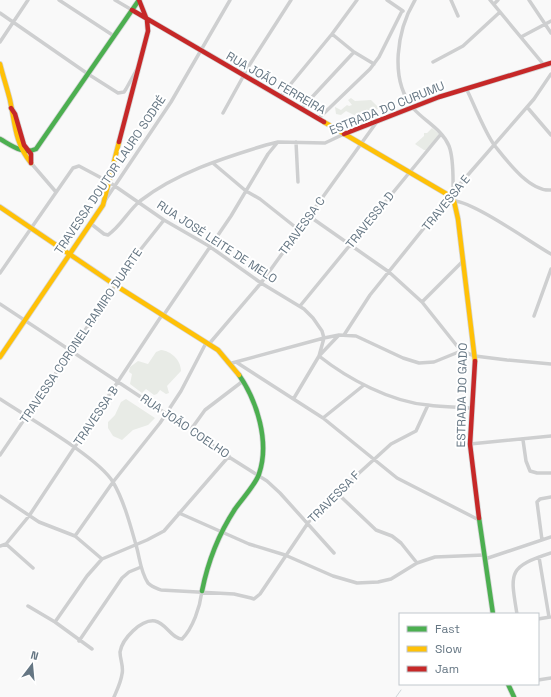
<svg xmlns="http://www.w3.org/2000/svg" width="551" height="697" font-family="'Space Grotesk',sans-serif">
  <rect width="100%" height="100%" fill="#f9f9f9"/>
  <path fill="#e8ebe6" d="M351 98 355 101 371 100 379 108 366 117 362 123 357 120 356 116 346 111 341 115 336 114 335 107 341 110 347 105 349 106 352 105 348 100Z
    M432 128 439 134 427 150H424L415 144 424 136V133H427Z
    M161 350C171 351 181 360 181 371L167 386 169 393 166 394 160 390 157 394 154 395 146 389 142 393 130 384 132 374 129 372 130 367 138 361 148 364 156 352Z
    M126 399 155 418 148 425 133 430 122 440 113 436 108 428V422L115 415 121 402Z"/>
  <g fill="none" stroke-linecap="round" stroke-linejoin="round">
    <path stroke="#ced6d9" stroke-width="1" d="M396 697 401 690"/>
    <g stroke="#d5d6d7" stroke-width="6">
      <path id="fast" d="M0 139C11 145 23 155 36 149L139 0
        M479 518 493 614
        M202 591C208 561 218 535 235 509 242 499 256 484 259 474 270 442 257 401 239 375
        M508 684 514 697"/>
    </g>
    <g stroke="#d5d6d7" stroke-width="6">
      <path id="slow" d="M0 64C3 76 7 88 10 100 15 123 15 144 31 163
        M324 122 450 196 454 201 458 219 475 361
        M0 207 115 285 218 350 239 375
        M0 357 103 205 119 142"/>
    </g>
    <g stroke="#d5d6d7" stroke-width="6">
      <path id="jam" d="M132 10 324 122
        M11 108 15 114 24 145 31 154V163
        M344 134 439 97 551 63
        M119 142 148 31 147 20 139 0
        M475 361 470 444 479 518"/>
    </g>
    <path stroke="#cecfd0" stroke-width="3.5" d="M59 0 114 36
      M115 0 132 10
      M387 0 403 11
      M415 0C397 30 389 79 413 108 424 121 442 129 449 146 454 159 453 178 453 192
      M451 0 458 16
      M490 0 544 65
      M529 0 551 33
      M494 4 498 0
      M0 13 88 74 118 93 124 92 126 89 137 69
      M332 34 354 52
      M521 37 551 21
      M0 42 28 0
      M433 62 463 46 500 12
      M243 75 291 0
      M466 88C474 104 485 133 495 146 507 161 530 192 551 190
      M280 97 332 34 357 0
      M527 107 551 135
      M301 109 354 52 374 64
      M223 113 244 75
      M318 119 370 69 379 57 402 11
      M296 142 298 182
      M31 163 56 192
      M214 164 246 191 260 199 299 230
      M454 201C474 202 530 242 551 254
      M104 202 171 102 230 0
      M309 216 389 272 422 302 461 351
      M90 223 104 234 108 235C121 226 128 211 140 201 176 173 223 158 266 145L278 142 325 143 344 134
      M0 273 73 168 79 166 109 182 164 220 209 246 261 283 304 309 313 318 322 331 324 338 319 356
      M422 302 463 261
      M0 304 165 413 192 428 221 452 267 481 280 493 334 553
      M300 306 441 134
      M163 316 231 216 268 154 277 143
      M534 316 551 269
      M344 335 370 295 453 192 534 99 551 74
      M209 344 261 283 376 123
      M319 356C348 379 391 402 428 405 442 407 456 407 471 408
      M236 362 323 418 397 478 479 520
      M232 363 324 338 339 335 356 336 403 358 419 363 434 362 461 351 475 356 507 360 551 364
      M294 398 319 356 338 336
      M0 399C27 417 98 457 113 482 124 501 130 524 136 545 140 558 140 571 148 583 152 587 156 588 161 590L234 594 251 598 254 599 260 594 314 514 391 444 416 431 428 405
      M323 418 364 385
      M192 428 205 410 243 381
      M523 440 526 461 530 471 537 473H551
      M470 444 551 436
      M0 455 137 254 164 220
      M337 493 376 530 392 536 401 543 417 563
      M0 496 39 522 75 536 102 559
      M179 513 249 544 285 555 333 576 357 583 378 582 391 579 417 563 435 557 484 555
      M75 536 113 482 160 423 181 391 206 343
      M542 540 537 502 540 499 551 497
      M6 544 33 568
      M0 546 6 544 29 516 162 315
      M539 557 549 617
      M485 559 551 537
      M28 606 55 622 92 649
      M517 614C510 572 508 567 551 553
      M538 619 550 617
      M55 622 87 576 102 559 147 540 164 531 229 456
      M79 641 122 578 129 572 141 567
      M538 680 551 678
      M114 697C117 690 121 682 122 674 124 667 120 660 120 652 122 639 141 619 155 621 166 623 172 639 182 639 193 628 200 607 202 591"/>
    <use href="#fast" stroke="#4caf50" stroke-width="4.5"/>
    <use href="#slow" stroke="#ffc107" stroke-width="4.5"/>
    <use href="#jam" stroke="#c62828" stroke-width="4.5"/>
  </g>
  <g text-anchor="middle" stroke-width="4" stroke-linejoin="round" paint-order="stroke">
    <g font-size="12" fill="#657683" stroke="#fff">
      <text transform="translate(276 83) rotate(30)" y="4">RUA JOÃO FERREIRA</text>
      <text transform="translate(387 108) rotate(-22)" y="4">ESTRADA DO CURUMU</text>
      <text transform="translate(110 175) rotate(-56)" y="4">TRAVESSA DOUTOR LAURO SODRÉ</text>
      <text transform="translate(446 203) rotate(-51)" y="4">TRAVESSA E</text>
      <text transform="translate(370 220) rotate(-51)" y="4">TRAVESSA D</text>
      <text transform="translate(302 226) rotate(-54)" y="4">TRAVESSA C</text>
      <text transform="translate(217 242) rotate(33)" y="4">RUA JOSÉ LEITE DE MELO</text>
      <text transform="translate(81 336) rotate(-56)" y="4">TRAVESSA CORONEL RAMIRO DUARTE</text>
      <text transform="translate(462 395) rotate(-89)" y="4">ESTRADA DO GADO</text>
      <text transform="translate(96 416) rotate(-56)" y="4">TRAVESSA B</text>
      <text transform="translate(185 426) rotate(34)" y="4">RUA JOÃO COELHO</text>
      <text transform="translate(334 497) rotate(-45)" y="4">TRAVESSA F</text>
    </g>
  </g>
  <rect x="399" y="613" width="140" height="72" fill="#ffffff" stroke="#c1c8cd"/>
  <rect x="407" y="626" width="20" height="6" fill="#4caf50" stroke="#c1c8cd"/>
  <text x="435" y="633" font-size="12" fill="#657683">Fast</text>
  <rect x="407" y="646" width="20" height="6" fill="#ffc107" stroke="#c1c8cd"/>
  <text x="435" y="653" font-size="12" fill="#657683">Slow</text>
  <rect x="407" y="666" width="20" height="6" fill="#c62828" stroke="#c1c8cd"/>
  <text x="435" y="673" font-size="12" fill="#657683">Jam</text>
  <g transform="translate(32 665) rotate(16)" stroke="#ffffff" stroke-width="3" paint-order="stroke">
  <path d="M0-3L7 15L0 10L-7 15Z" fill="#657683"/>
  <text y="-6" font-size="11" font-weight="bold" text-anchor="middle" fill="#657683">N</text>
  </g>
</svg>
